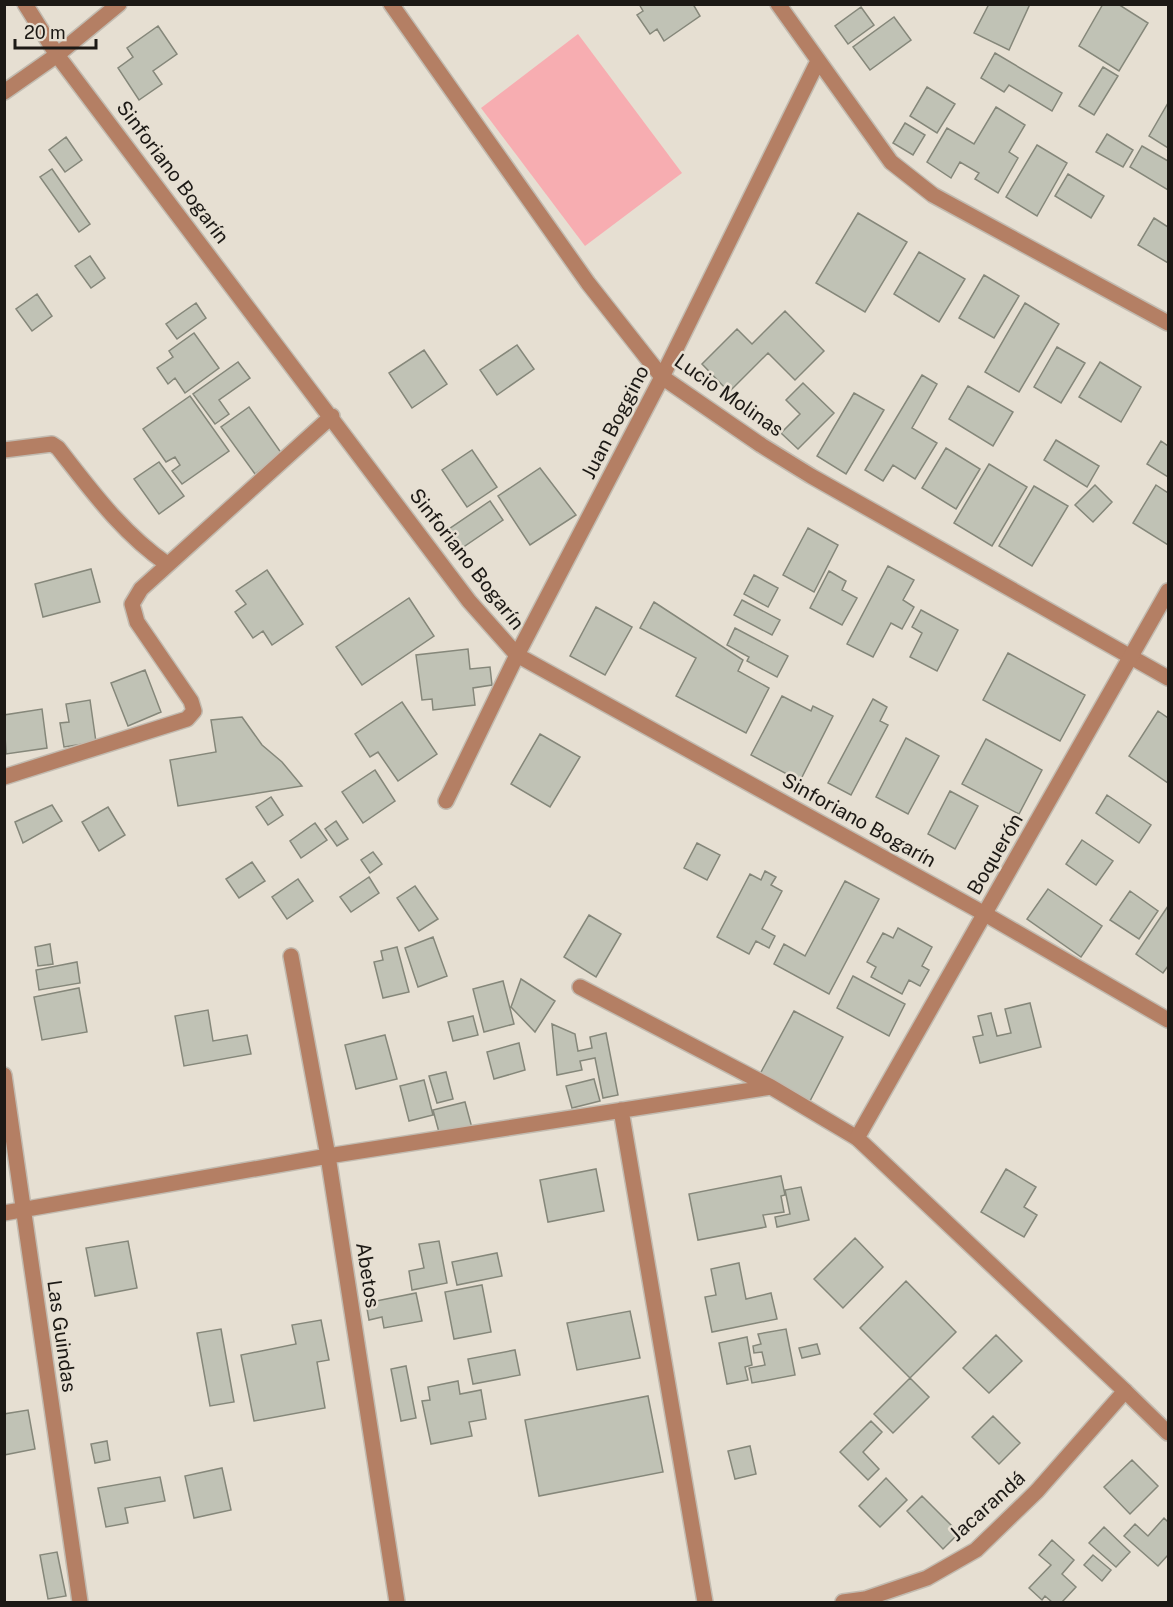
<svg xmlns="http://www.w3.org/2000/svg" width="1173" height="1607" font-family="'Public Sans',sans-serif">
  <rect width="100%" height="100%" fill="#e6dfd2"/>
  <path fill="#f7adb1" d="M578 34 682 173 585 246 481 108Z"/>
  <path fill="#c0c2b5" stroke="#85877a" stroke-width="1.5" d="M639 4H693L700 16 664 41 657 29 650 34 637 15 643 11Z
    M989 4H1030L1009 50 974 33Z
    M1103 4H1118L1148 23 1119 71 1079 46Z
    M861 7 874 25 848 44 835 26Z
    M894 17 911 40 870 70 853 47Z
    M158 26 177 54 153 71 162 84 139 100 118 68 133 57 127 48Z
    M995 53 1062 93 1052 111 1009 85 1004 92 981 78Z
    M1103 67 1118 76 1094 115 1079 106Z
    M927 87 955 104 937 133 910 116Z
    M1168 103V148L1149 136Z
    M996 107 1025 125 1009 152 1018 158 998 193 975 179 979 173 960 162 951 178 927 162 947 128 974 144Z
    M905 123 925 135 913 155 893 143Z
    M1107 134 1133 150 1123 167 1096 152Z
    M66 137 82 160 65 172 49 150Z
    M1037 145 1067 163 1037 216 1006 197Z
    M1142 146 1168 161V190L1130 167Z
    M52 169 90 224 79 232 40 177Z
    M1068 174 1104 196 1091 218 1055 196Z
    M858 213 907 242 865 312 816 283Z
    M1154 218 1168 227V263L1138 245Z
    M919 252 965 279 939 322 894 294Z
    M90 256 105 278 91 288 75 266Z
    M984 275 1019 296 994 338 959 318Z
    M37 294 52 316 32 331 16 309Z
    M196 303 206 318 177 339 166 324Z
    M1025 303 1059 324 1019 392 985 372Z
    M785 311 824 351 795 380 768 353 729 392 702 364 737 329 752 344Z
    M194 333 219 368 185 393 175 378 168 384 157 368 173 357 169 351Z
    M517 345 534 369 497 395 480 370Z
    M1057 347 1085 363 1061 403 1034 387Z
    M424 350 447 384 412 408 389 373Z
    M238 362 250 378 219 400 229 414 215 424 193 394Z
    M1100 362 1141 387 1121 422 1079 397Z
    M922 375 937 384 912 428 937 443 915 479 893 465 883 481 865 470Z
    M803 383 834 413 798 449 781 433 800 414 786 400Z
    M968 386 1013 412 993 446 949 419Z
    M854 393 884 410 846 474 817 456Z
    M190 396 229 451 182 484 172 471 180 465 175 457 166 462 143 429Z
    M249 407 282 454 255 474 221 427Z
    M1056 440 1099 466 1087 487 1044 460Z
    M1161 441 1168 446V477L1147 464Z
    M946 448 980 469 956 509 922 488Z
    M472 450 497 487 467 507 442 470Z
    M159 462 184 496 159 514 134 479Z
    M989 464 1027 487 992 546 954 523Z
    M540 468 576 515 530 545 498 496Z
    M1095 485 1112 502 1093 522 1075 505Z
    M1156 485 1168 493V545L1133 523Z
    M1034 486 1068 506 1032 566 999 546Z
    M490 501 503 520 459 550 446 531Z
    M808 528 838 545 814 592 783 575Z
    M888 566 914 580 903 600 914 607 902 629 891 623 873 657 847 644Z
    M91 569 100 602 43 617 35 584Z
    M267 570 303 624 272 645 263 631 253 638 235 612 246 604 236 591Z
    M829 571 846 581 842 590 857 598 842 625 810 608Z
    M754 575 778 588 768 607 744 594Z
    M409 598 434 636 362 685 336 647Z
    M742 600 780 620 772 635 734 615Z
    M654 602 743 660 738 671 769 688 746 733 676 696 696 658 640 628Z
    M596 607 632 627 605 675 570 656Z
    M921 610 958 630 937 671 910 657 922 633 912 627Z
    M735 628 788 656 777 677 747 661 749 657 727 645Z
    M468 649 470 669 490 667 492 685 473 688 475 705 433 710 432 699 422 700 416 655Z
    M1008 653 1085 695 1060 741 983 700Z
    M145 670 161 712 128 726 111 683Z
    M782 696 811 711 813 706 833 716 800 781 751 755Z
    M873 699 887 707 880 721 888 725 851 795 828 783Z
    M90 700 96 742 64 747 60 723 69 722 66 704Z
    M402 702 437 754 398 781 378 752 370 757 355 734Z
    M42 709 47 748 6 754 4 715Z
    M1158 711 1168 718V783L1129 756Z
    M242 717 262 745 282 762 302 786 178 806 170 760 216 752 211 720Z
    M540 734 580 757 550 807 511 784Z
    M906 738 939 756 908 814 876 797Z
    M986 739 1042 770 1019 814 962 784Z
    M375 770 395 801 363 823 342 792Z
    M950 791 978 806 955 849 928 834Z
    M1107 795 1151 825 1139 843 1096 813Z
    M271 797 283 815 268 825 256 807Z
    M52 805 62 821 23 843 15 822Z
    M108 807 125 835 99 851 82 822Z
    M336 821 348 839 337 846 325 829Z
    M315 823 327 840 301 858 290 841Z
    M1082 840 1113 861 1096 885 1066 864Z
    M697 843 720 855 707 880 684 868Z
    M373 852 382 864 370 873 361 860Z
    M252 862 265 881 239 898 226 879Z
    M765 871 776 877 771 885 782 891 762 929 775 936 769 948 756 941 749 954 717 937 750 874 761 880Z
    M369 877 379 893 351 912 340 897Z
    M298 879 313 901 287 919 272 897Z
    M845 881 879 899 829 994 774 964 784 944 805 956Z
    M415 886 438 919 419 931 397 898Z
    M1048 889 1102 926 1081 957 1027 919Z
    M1130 891 1158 911 1139 939 1110 920Z
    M1168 906V966L1163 973 1136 954Z
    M589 915 621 934 596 977 564 957Z
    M898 928 932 947 922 966 929 970 920 986 909 980 902 994 871 977 876 967 867 962 883 933 893 938Z
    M433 937 447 976 418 987 405 948Z
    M50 944 53 964 38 966 35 947Z
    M397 947 409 992 383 998 374 962 383 960 381 951Z
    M77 962 80 983 39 990 36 970Z
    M853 976 905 1004 889 1036 837 1008Z
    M521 979 555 1001 535 1032 511 1007Z
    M503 981 514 1024 484 1032 473 989Z
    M79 988 87 1032 42 1040 34 997Z
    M1030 1003 1041 1047 980 1063 973 1037 983 1035 978 1016 991 1013 997 1036 1011 1033 1005 1009Z
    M208 1010 213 1041 247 1035 251 1054 184 1066 175 1016Z
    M794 1011 843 1037 810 1101 760 1074Z
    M473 1016 478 1035 453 1041 448 1022Z
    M552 1024 575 1034 578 1051 592 1048 590 1037 606 1033 618 1095 603 1098 595 1058 580 1061 582 1070 557 1075Z
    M385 1035 397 1079 356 1089 345 1045Z
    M519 1043 525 1070 494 1079 487 1052Z
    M446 1072 453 1099 437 1103 429 1076Z
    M594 1079 600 1101 572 1108 566 1086Z
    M424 1080 433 1115 409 1121 400 1086Z
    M465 1102 472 1128 440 1136 433 1110Z
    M596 1169 604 1211 548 1222 540 1180Z
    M1006 1169 1036 1187 1024 1207 1037 1215 1024 1237 981 1212Z
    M781 1176 785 1195 781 1196 784 1212 763 1215 766 1227 698 1240 689 1194Z
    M801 1187 809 1220 777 1227 775 1217 790 1214 785 1190Z
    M855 1238 883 1267 843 1308 814 1279Z
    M128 1241 137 1288 95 1296 86 1248Z
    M439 1241 447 1283 412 1290 409 1271 424 1268 419 1244Z
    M497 1253 502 1276 457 1285 452 1262Z
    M739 1263 746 1299 771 1293 777 1319 712 1332 705 1297 716 1295 711 1269Z
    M906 1281 956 1332 910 1378 860 1328Z
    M482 1285 491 1332 454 1339 445 1292Z
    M416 1293 422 1321 384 1328 382 1317 369 1320 366 1303Z
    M630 1311 640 1358 577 1370 567 1323Z
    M321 1320 329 1360 317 1362 325 1408 254 1421 241 1355 296 1344 292 1325Z
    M221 1329 234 1402 210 1406 197 1333Z
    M786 1329 795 1375 752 1383 749 1368 765 1365 762 1352 754 1353 753 1346 761 1344 758 1334Z
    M996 1335 1022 1361 989 1393 963 1368Z
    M747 1337 752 1365 745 1367 748 1380 727 1384 719 1343Z
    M817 1344 820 1354 802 1358 799 1348Z
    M515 1350 520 1375 473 1384 468 1359Z
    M406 1366 416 1418 401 1421 391 1369Z
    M910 1378 929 1397 893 1433 874 1414Z
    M458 1381 460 1394 481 1390 486 1419 469 1422 472 1436 431 1444 422 1401 430 1400 428 1387Z
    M648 1396 663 1472 539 1496 525 1420Z
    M28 1410 35 1449 4 1455V1414Z
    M993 1416 1020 1443 999 1464 972 1437Z
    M871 1421 882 1432 863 1452 879 1469 868 1480 840 1452Z
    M107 1441 110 1460 95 1463 91 1444Z
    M750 1446 756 1474 735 1479 728 1451Z
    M1132 1460 1158 1486 1130 1514 1104 1487Z
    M222 1468 231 1510 194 1518 185 1476Z
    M160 1477 165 1501 125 1508 128 1523 106 1527 98 1488Z
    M886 1478 907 1500 880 1527 859 1506Z
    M922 1496 959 1533 943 1549 907 1511Z
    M1164 1518 1168 1522V1555L1158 1566 1124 1536 1135 1524 1148 1536Z
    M1104 1527 1130 1552 1116 1567 1089 1543Z
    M1052 1540 1074 1560 1062 1574 1076 1587 1062 1602H1052L1045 1596 1042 1600 1029 1588 1051 1565 1039 1555Z
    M57 1552 66 1596 48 1599 40 1555Z
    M1093 1555 1111 1570 1102 1581 1084 1565Z"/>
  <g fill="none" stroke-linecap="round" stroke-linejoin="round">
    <g stroke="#c2bbb0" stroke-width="18">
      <path id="minor" d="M25 4 57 55 469 601 517 655 985 914 1168 1020
        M391 4 588 283 662 377 761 445 811 476 1168 678
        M778 4 891 162 933 195 1168 323
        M4 92 57 55 119 4
        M4 450 52 444 58 448C91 490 122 533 167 564
        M4 777 187 719 194 711 191 701 137 622 132 604 141 589 332 416
        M446 801 517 655 662 377 818 61
        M291 956 328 1156 397 1602
        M580 987 771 1087 857 1138
        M4 1075 80 1602
        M621 1110 705 1602
        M4 1213 328 1156 771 1087
        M1125 1391 1168 1433"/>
    </g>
    <g stroke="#c2bbb0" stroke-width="18">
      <path id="tertiary" d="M843 1602 865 1599 927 1578 976 1550 1037 1491 1125 1391 857 1138 1168 591"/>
    </g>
    <use href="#minor" stroke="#b47f64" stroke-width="15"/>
    <use href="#tertiary" stroke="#b47f64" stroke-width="15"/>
  </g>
  <g text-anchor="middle" stroke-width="5" stroke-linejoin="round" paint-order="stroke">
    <g font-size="20" fill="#1c1915" stroke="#e6dfd2">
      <text transform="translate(173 172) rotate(53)" y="7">Sinforiano Bogarín</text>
      <text transform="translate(729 395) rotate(35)" y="7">Lucio Molinas</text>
      <text transform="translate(615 422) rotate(-63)" y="7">Juan Boggino</text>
      <text transform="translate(467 559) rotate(52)" y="7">Sinforiano Bogarín</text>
      <text transform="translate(859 820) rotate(29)" y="7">Sinforiano Bogarín</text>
      <text transform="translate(995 854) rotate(-60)" y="7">Boquerón</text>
      <text transform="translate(368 1275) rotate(81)" y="7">Abetos</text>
      <text transform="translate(62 1336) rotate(82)" y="7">Las Guindas</text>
      <text transform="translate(987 1506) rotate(-42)" y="7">Jacarandá</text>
    </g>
  </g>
  <rect width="1173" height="1607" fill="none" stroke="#1c1915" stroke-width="12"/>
  <path d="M15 39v9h81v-9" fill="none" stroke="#1c1915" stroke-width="3"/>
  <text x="24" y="39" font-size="18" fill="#1c1915" stroke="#e6dfd2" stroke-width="4.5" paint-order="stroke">20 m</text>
</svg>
